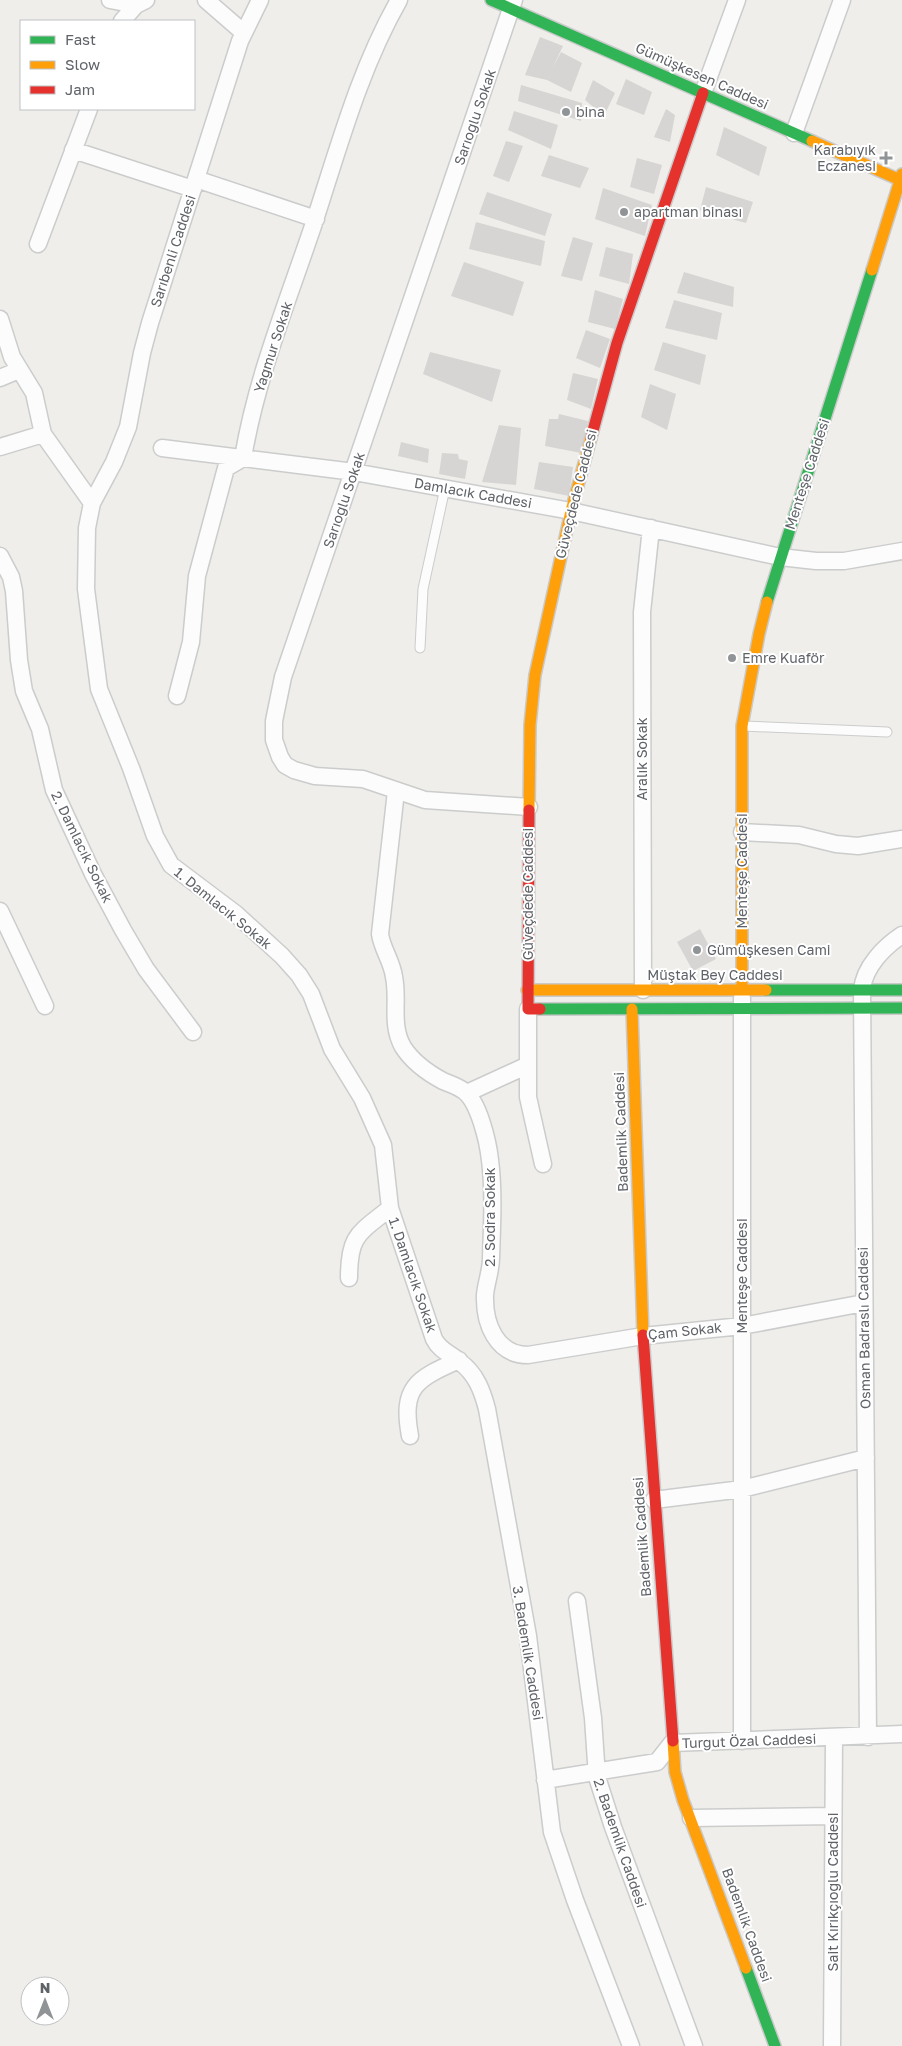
<svg xmlns="http://www.w3.org/2000/svg" width="902" height="2046" font-family="'Golos Text',sans-serif">
  <rect width="100%" height="100%" fill="#efeeea"/>
  <path fill="#d6d5d3" d="M540 37 563 46 552 69 561 52 582 63 571 92 547 80 525 75Z
    M626 79 652 92 644 115 616 104Z
    M593 80 615 93 604 116 585 100Z
    M521 85 582 103 581 121 518 101Z
    M666 109 675 115 670 142 654 137Z
    M514 111 558 125 551 149 508 130Z
    M724 127 767 147 759 176 716 155Z
    M506 141 523 146 509 182 493 176Z
    M549 155 589 168 580 188 541 176Z
    M637 158 662 165 654 194 630 187Z
    M706 187 753 202 746 223 700 210Z
    M603 188 652 205 645 236 595 219Z
    M487 192 552 214 545 236 479 214Z
    M476 222 545 241 541 266 469 249Z
    M573 237 593 243 582 281 561 276Z
    M606 247 633 254 629 284 599 276Z
    M464 262 524 282 513 316 451 296Z
    M684 272 734 287 733 307 677 293Z
    M595 290 623 299 615 329 588 322Z
    M674 300 722 313 717 340 665 328Z
    M586 330 610 339 600 368 576 358Z
    M663 342 706 355 700 385 654 370Z
    M430 352 501 370 492 402 423 374Z
    M573 373 598 379 591 409 567 400Z
    M650 384 676 394 667 430 641 417Z
    M559 414 588 421 581 453 545 446 549 419H558Z
    M499 425 521 428 516 485 482 482Z
    M401 442 429 449 428 463 398 456Z
    M442 453 458 454 459 459 468 461 465 479 439 474Z
    M539 462 573 467 569 496 534 489Z
    M700 929 716 959 693 971 677 942Z"/>
  <g fill="none" stroke-linecap="round" stroke-linejoin="round">
    <g stroke="#cbcccc" stroke-width="11">
      <path id="lane" d="M420 648 423 589 445 488
        M743 726 887 732"/>
    </g>
    <g stroke="#cbcccc" stroke-width="19">
      <path id="street" d="M110 0 136 5
        M206 0 244 33
        M260 0 240 41 150 323 142 353 128 427 114 462 92 503 87 528 86 589 99 689 131 768 155 836 171 865 236 914 282 956 299 975 311 994 332 1049 362 1098 383 1145 390 1208 434 1339C440 1351 450 1353 460 1362 476 1374 482 1390 487 1409L528 1636 552 1832 575 1900 631 2046
        M514 0 283 677 274 721V740L280 757 285 765 294 770 315 776 363 779 425 800 529 807
        M122 21 136 5 146 0
        M703 93 737 0
        M794 133 842 0
        M73 150 193 189
        M196 179 316 219
        M38 244 89 109
        M0 319 12 357 34 393 43 434 92 503
        M0 378 19 370
        M0 447 43 434
        M162 448 354 472 571 511 780 557 816 561H844L902 551
        M0 556 11 577 14 591 19 660 24 691 40 729 54 790 93 874 123 930 146 969 193 1032
        M177 696 191 642 197 576 226 468 243 458C256 379 287 303 313 226 338 150 359 70 399 0
        M396 791 380 934C382 949 392 961 394 977 399 1001 390 1024 403 1047 412 1061 428 1073 443 1081 450 1084 457 1086 464 1091 479 1102 488 1142 490 1160 494 1192 492 1226 491 1258 491 1271 486 1283 485 1295 484 1323 496 1355 528 1355L643 1336 742 1326 864 1303
        M742 832 799 835 836 844 858 846 902 839
        M0 911 45 1006
        M643 990 642 612 651 528
        M528 1009V1097L543 1164
        M467 1093 528 1065
        M349 1278C349 1235 358 1234 390 1208
        M410 1436C401 1387 416 1379 459 1360
        M654 1500 742 1489 866 1458
        M577 1601 593 1718 597 1777 613 1827 694 2046
        M868 1737 862 990C864 967 884 947 902 935
        M742 1741V998
        M545 1780 657 1762 672 1743 902 1734
        M691 1818 833 1816
        M832 2046 834 1738"/>
    </g>
    <g stroke="#cacacb" stroke-width="14">
      <path id="fast" d="M491 0 812 141
        M767 602 872 270
        M766 990H902
        M540 1009 902 1008
        M746 1968 775 2046"/>
    </g>
    <g stroke="#cacacb" stroke-width="14">
      <path id="slow" d="M812 141 900 180
        M872 270 902 174
        M529 810 530 725 535 675 571 511 591 438
        M527 990H766
        M742 990V726L759 634 767 602
        M632 1009 643 1335
        M673 1741 675 1772 683 1800 746 1968"/>
    </g>
    <g stroke="#cacacb" stroke-width="14">
      <path id="jam" d="M591 438 617 343 703 93
        M529 810 528 1009H540
        M643 1335 673 1741"/>
    </g>
    <use href="#lane" stroke="#fdfcfc" stroke-width="9"/>
    <use href="#street" stroke="#fdfcfc" stroke-width="16"/>
    <use href="#fast" stroke="#30b455" stroke-width="11"/>
    <use href="#slow" stroke="#ff9f0a" stroke-width="11"/>
    <use href="#jam" stroke="#e5322d" stroke-width="11"/>
  </g>
  <g fill="#919496" stroke="#fff" stroke-width="2">
    <circle cx="566" cy="112" r="5"/>
    <path d="M883.5 150.5h5v5h5v5h-5v5h-5v-5h-5v-5h5z"/>
    <circle cx="624" cy="212" r="5"/>
    <circle cx="732" cy="658" r="5"/>
    <circle cx="697" cy="950" r="5"/>
  </g>
  <g text-anchor="middle" stroke-width="4" stroke-linejoin="round" paint-order="stroke">
    <g font-size="14" fill="#5f6368" stroke="#fff">
      <text transform="translate(702 76) rotate(24)" y="5">Gümüşkesen Caddesi</text>
      <text transform="translate(475 117) rotate(-71)" y="5">Sarıoğlu Sokak</text>
      <text transform="translate(173 251) rotate(-72)" y="5">Sarıbenli Caddesi</text>
      <text transform="translate(273 347) rotate(-72)" y="5">Yağmur Sokak</text>
      <text transform="translate(807 474) rotate(-72)" y="5">Menteşe Caddesi</text>
      <text transform="translate(473 493) rotate(10)" y="5">Damlacık Caddesi</text>
      <text transform="translate(576 494) rotate(-76)" y="5">Güveçdede Caddesi</text>
      <text transform="translate(344 500) rotate(-71)" y="5">Sarıoğlu Sokak</text>
      <text transform="translate(642 759) rotate(-90)" y="5">Aralık Sokak</text>
      <text transform="translate(82 847) rotate(64)" y="5">2. Damlacık Sokak</text>
      <text transform="translate(742 871) rotate(-90)" y="5">Menteşe Caddesi</text>
      <text transform="translate(528 894) rotate(-90)" y="5">Güveçdede Caddesi</text>
      <text transform="translate(223 908) rotate(39)" y="5">1. Damlacık Sokak</text>
      <text x="715" y="980">Müştak Bey Caddesi</text>
      <text transform="translate(621 1132) rotate(-92)" y="5">Bademlik Caddesi</text>
      <text transform="translate(490 1217) rotate(-90)" y="5">2. Sodra Sokak</text>
      <text transform="translate(413 1275) rotate(71)" y="5">1. Damlacık Sokak</text>
      <text transform="translate(742 1276) rotate(-90)" y="5">Menteşe Caddesi</text>
      <text transform="translate(864 1328) rotate(-91)" y="5">Osman Badraslı Caddesi</text>
      <text transform="translate(685 1331) rotate(-6)" y="5">Çam Sokak</text>
      <text transform="translate(642 1537) rotate(-94)" y="5">Bademlik Caddesi</text>
      <text transform="translate(528 1653) rotate(81)" y="5">3. Bademlik Caddesi</text>
      <text transform="translate(749 1741) rotate(-2)" y="5">Turgut Özal Caddesi</text>
      <text transform="translate(620 1843) rotate(71)" y="5">2. Bademlik Caddesi</text>
      <text transform="translate(833 1892) rotate(-90)" y="5">Sait Kırıkçıoğlu Caddesi</text>
      <text transform="translate(747 1925) rotate(70)" y="5">Bademlik Caddesi</text>
    </g>
    <g font-size="14" fill="#5f6368" stroke="#fff" text-anchor="start">
      <text x="576" y="117">bina</text>
      <text x="876" y="155" text-anchor="end">Karabıyık<tspan x="876" dy="16">Eczanesi</tspan></text>
      <text x="634" y="217">apartman binası</text>
      <text x="742" y="663">Emre Kuaför</text>
      <text x="707" y="955">Gümüşkesen Cami</text>
    </g>
  </g>
  <rect x="20" y="20" width="175" height="90" fill="#ffffff" stroke="#bfc1c3"/>
  <rect x="30" y="36" width="25" height="8" fill="#30b455" stroke="#bfc1c3"/>
  <text x="65" y="45" font-size="15" fill="#5f6368">Fast</text>
  <rect x="30" y="61" width="25" height="8" fill="#ff9f0a" stroke="#bfc1c3"/>
  <text x="65" y="70" font-size="15" fill="#5f6368">Slow</text>
  <rect x="30" y="86" width="25" height="8" fill="#e5322d" stroke="#bfc1c3"/>
  <text x="65" y="95" font-size="15" fill="#5f6368">Jam</text>
  <g transform="translate(45 2001)"><circle r="24" fill="#ffffff" stroke="#bfc1c3"/>
  <path d="M0-4L9 19L0 12L-9 19Z" fill="#919496"/>
  <text y="-8" font-size="14" font-weight="bold" text-anchor="middle" fill="#5f6368">N</text>
  </g>
</svg>
